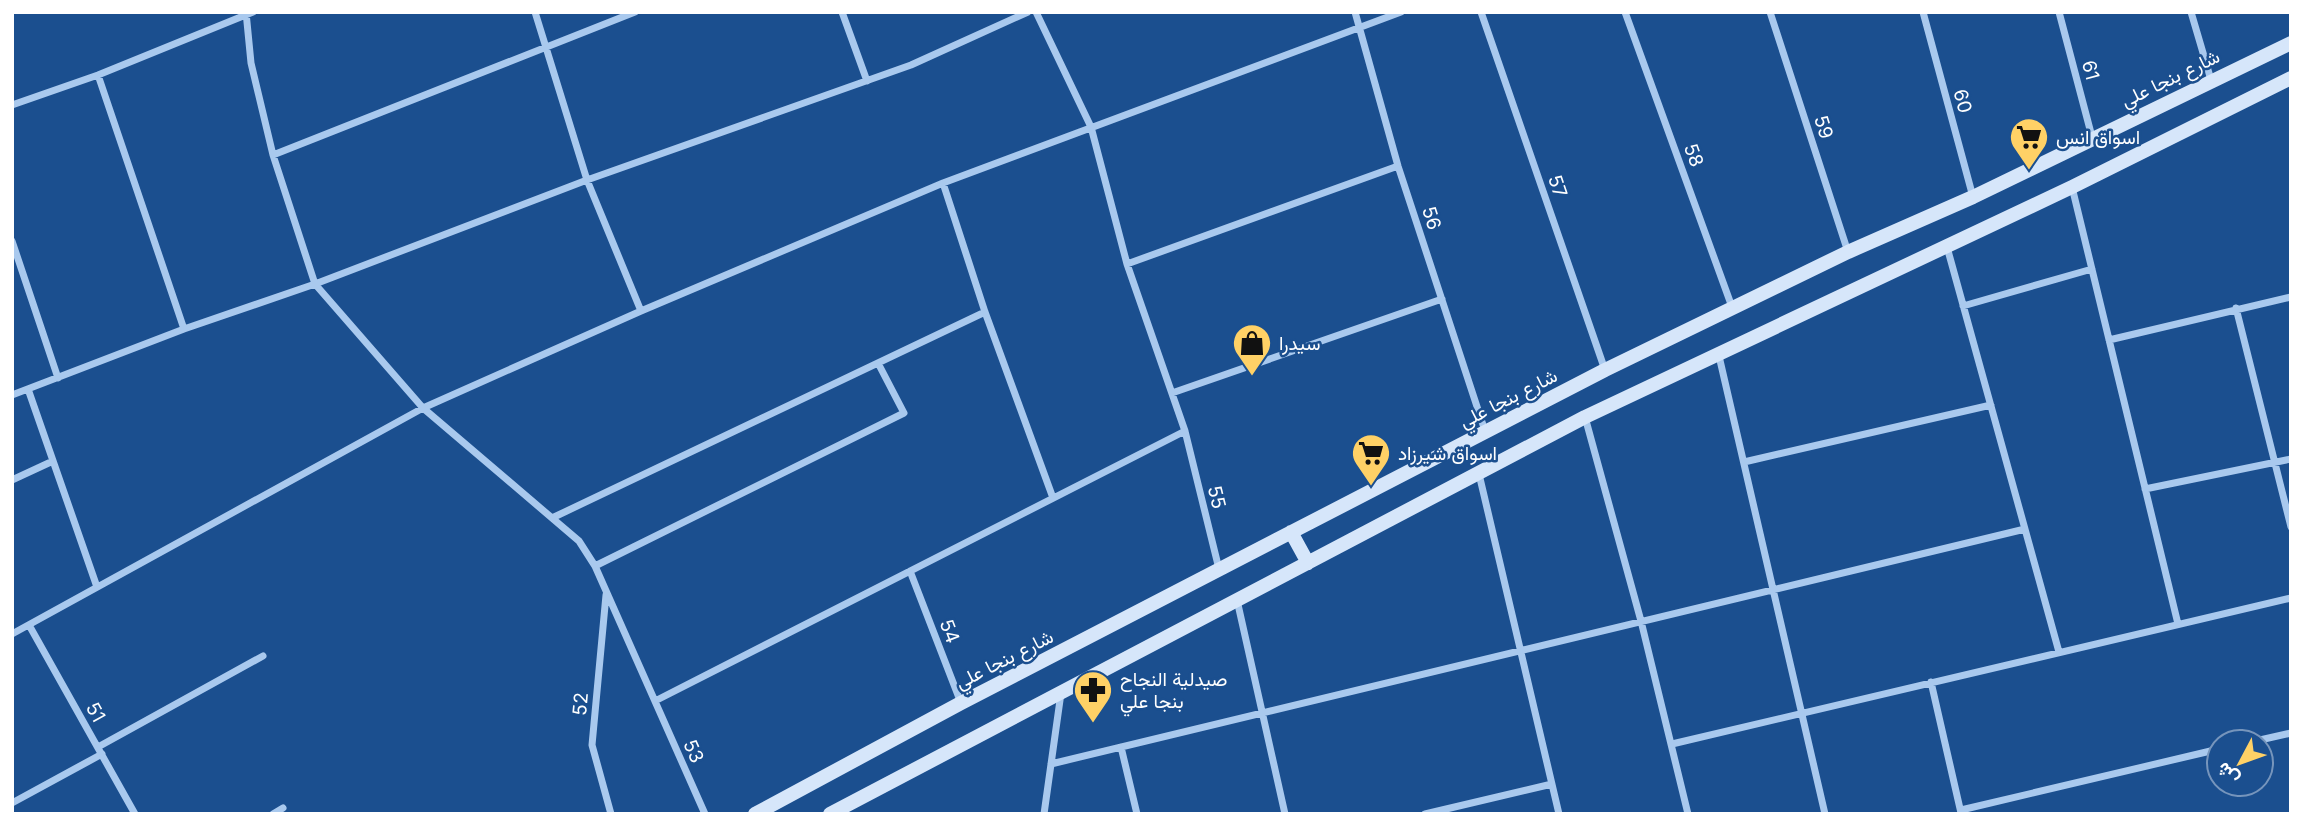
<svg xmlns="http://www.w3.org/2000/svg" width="2303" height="826" font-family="Inter,Vazirmatn,sans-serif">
  <rect width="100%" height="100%" fill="#1b4f8f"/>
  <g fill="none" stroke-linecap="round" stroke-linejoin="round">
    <path stroke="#a9c9ee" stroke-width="7" d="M246 12 251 63 273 155 315 284 423 408 579 541 595 566 705 814
      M535 12 587 180 641 311
      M842 12 867 81
      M1036 12 1091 127 1127 264 1185 431 1219 569
      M1355 12 1398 166 1485 431
      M1481 12 1605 370
      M1625 12 1732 307
      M1770 12 1848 252
      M1923 12 1973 197
      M2059 12 2092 137
      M2191 12 2211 80
      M98 75 184 329
      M12 105 98 75 253 12
      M273 155 635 12
      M943 183 985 312 1053 498
      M2072 187 2178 624
      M12 241 58 378
      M1947 247 2059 652
      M1127 264 1398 166
      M1963 306 2092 269
      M2236 308 2291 527
      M2109 340 2291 297
      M1719 356 1825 814
      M28 389 97 587
      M1172 393 1442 299
      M12 395 184 329 315 284 587 180 911 65 1028 12
      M1585 417 1641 621 1688 814
      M1744 462 1991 405
      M1479 474 1559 814
      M12 480 53 461
      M2145 489 2291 459
      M552 518 985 312
      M595 566 904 413 878 363
      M910 571 961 703
      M606 595 592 745 611 814
      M1237 600 1285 814
      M29 625 135 814
      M12 634 423 408 641 311 943 183 1401 12
      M1931 682 1961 813
      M655 701 1185 431
      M2251 742 2291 733
      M1672 744 2291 598
      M98 747 263 656
      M1121 747 1137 814
      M1051 764 2025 529
      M12 803 102 754
      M1961 810 2219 749
      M273 814 283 808
      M1044 814 1061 693
      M1425 814 1552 784"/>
    <path stroke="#d6e6fa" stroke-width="14" d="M1291 532 1308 563
      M755 814 961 703 1605 370 1848 252 1973 197 2291 43
      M830 814 1585 417 2072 187 2291 78"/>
  </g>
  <defs>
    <g id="supermarket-pin" transform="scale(2.0125)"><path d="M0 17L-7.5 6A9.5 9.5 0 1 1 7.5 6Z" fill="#ffd166" stroke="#1b4f8f"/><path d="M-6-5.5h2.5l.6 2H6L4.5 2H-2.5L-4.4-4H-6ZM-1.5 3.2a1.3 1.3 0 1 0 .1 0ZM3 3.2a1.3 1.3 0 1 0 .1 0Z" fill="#111"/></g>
    <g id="shop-pin" transform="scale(2.0125)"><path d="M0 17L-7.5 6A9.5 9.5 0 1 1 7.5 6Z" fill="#ffd166" stroke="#1b4f8f"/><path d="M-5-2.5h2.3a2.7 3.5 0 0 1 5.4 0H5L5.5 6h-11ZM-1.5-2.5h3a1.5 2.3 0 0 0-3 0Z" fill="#111"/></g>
    <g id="pharmacy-pin" transform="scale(2.0125)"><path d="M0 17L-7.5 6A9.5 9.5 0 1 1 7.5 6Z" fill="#ffd166" stroke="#1b4f8f"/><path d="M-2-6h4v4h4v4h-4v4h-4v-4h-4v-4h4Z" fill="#111"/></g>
  </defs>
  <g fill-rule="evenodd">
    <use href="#supermarket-pin" x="2029" y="137"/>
    <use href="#shop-pin" x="1252" y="343"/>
    <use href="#supermarket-pin" x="1371" y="453"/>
    <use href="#pharmacy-pin" x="1093" y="690"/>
  </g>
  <g text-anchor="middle" stroke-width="5" stroke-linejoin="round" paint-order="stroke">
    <g font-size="19" fill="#fff" stroke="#1b4f8f">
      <text transform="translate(2091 70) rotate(75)" y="7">61</text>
      <text transform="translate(2170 78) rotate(-26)" y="7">شارع بنجا علي</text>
      <text transform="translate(1963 101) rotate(75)" y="7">60</text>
      <text transform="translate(1824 127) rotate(72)" y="7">59</text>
      <text transform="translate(1694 155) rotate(70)" y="7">58</text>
      <text transform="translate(1558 186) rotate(71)" y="7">57</text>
      <text transform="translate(1432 218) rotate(72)" y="7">56</text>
      <text transform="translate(1508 398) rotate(-27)" y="7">شارع بنجا علي</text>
      <text transform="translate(1217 497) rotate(76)" y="7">55</text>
      <text transform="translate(950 631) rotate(69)" y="7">54</text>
      <text transform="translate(1004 659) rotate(-27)" y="7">شارع بنجا علي</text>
      <text transform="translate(580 704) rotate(-85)" y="7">52</text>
      <text transform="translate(96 712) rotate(61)" y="7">51</text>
      <text transform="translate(694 751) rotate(66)" y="7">53</text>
    </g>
    <g font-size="19" fill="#fff" stroke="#1b4f8f" text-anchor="start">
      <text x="2056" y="144">اسواق انس</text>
      <text x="1279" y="350">سيدرا</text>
      <text x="1398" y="460">اسواق شيرزاد</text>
      <text x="1120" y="686">صيدلية النجاح<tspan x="1120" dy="22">بنجا علي</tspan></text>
    </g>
  </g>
  <rect width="2303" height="826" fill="none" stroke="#ffffff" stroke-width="28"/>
  <g transform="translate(2240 763) rotate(229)"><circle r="33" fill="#1b4f8f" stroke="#7695bc" stroke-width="2"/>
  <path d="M0-5L12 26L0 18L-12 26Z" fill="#ffd166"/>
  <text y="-10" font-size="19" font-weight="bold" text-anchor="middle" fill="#ffffff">ش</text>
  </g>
</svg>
